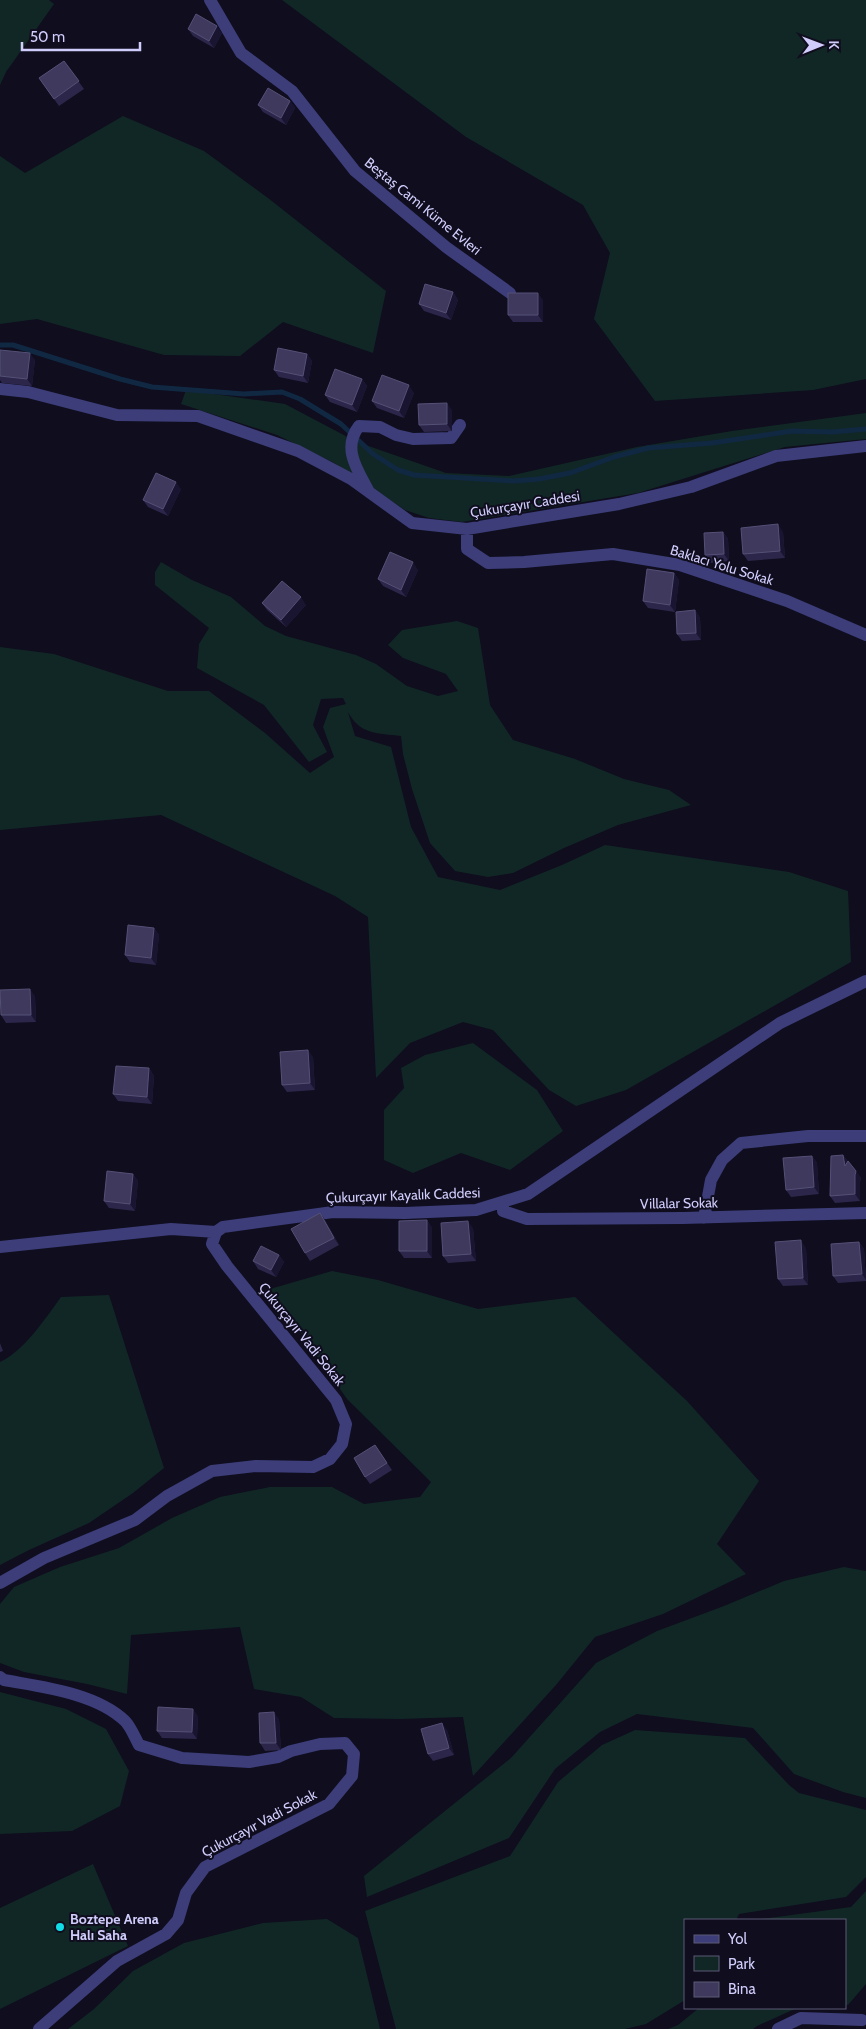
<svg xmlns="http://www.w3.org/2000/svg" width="866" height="2029" font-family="Cabin,sans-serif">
  <rect width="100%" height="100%" fill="#0f0d1e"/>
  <path fill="#112725" d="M0 0H49L54 4 6 72 0 85Z
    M282 0H866V379L813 390 655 401 594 319 610 253 583 205 466 137Z
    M123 116 204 151 268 198 386 291 373 353 283 322 240 356 164 355 37 319 0 324V156L25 173Z
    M186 390 285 404 357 442 446 473 509 476 637 447 732 431 866 413V439L785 447 638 493 462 522 429 518 405 510 334 463 277 435 181 404Z
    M161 562 192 580 231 597 265 626 286 636 356 655 376 664 407 686 438 696 458 691 446 674 403 658 388 645 402 630 457 621 478 628 490 705 513 740 575 759 624 779 669 790 691 805 618 825 564 848 513 873 488 877 455 871 430 843 412 789 403 754 401 736C378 733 360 735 348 712L355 736 391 747 411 827 438 877 500 890 562 865 605 845 789 872 848 891 851 962 626 1090 576 1106 549 1090 493 1030 463 1022 410 1043 376 1078 368 917 335 896 161 815 0 830V647L54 654 168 691H209L265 733 310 773 334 757 323 727 330 708 346 704 343 698 321 699 313 725 327 752 309 762 264 705 197 668 199 644 209 628 155 585V572Z
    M473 1043 537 1090 563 1131 510 1170 461 1153 413 1173 384 1160V1110L404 1088 401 1068 425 1055Z
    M332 1271 378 1280 478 1309 575 1297 687 1401 759 1481 717 1544 746 1574 663 1614 595 1637 556 1685 473 1776 463 1717 400 1719 334 1718 301 1697 254 1689 240 1627 131 1635 127 1694 87 1684 24 1672 0 1663V1604L14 1587 60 1567 119 1548 172 1518 220 1497 270 1487H332L364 1504 420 1497 431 1482 347 1399 270 1289Z
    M109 1295 164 1468 133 1493 89 1523 29 1550 0 1565V1362C24 1351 45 1319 61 1297Z
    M844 1567 866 1571V1798L843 1792 794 1774 753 1728 637 1714 600 1732 555 1769 509 1838 367 1897 364 1876 511 1758 596 1663 657 1631 724 1606 784 1581Z
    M0 1692 66 1709 106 1729 129 1771 120 1806 72 1831 0 1834Z
    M635 1730 745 1738 789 1785 799 1793 866 1810V1877L846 1897 739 1914 736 1920H685V2000L646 2024 625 2029H396L365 1911 510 1856 558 1782 602 1745Z
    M93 1864 128 1946 0 2009V1908Z
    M866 1891V1984L848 2005 845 2004V1920H754L851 1907Z
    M327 1919 358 1938 380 2029H68L94 2009 133 1971 184 1943 263 1923Z
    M699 2008H797L757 2026 753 2029H668L678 2025Z"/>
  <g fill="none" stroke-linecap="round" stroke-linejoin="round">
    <path stroke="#112843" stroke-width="5" d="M0 345H13L120 379 152 387 244 394 282 392 300 399 341 424 373 454 398 470 414 475 514 481 539 479 570 473 614 457 648 448 712 443 792 431 832 432 866 429"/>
    <path stroke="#3c3d79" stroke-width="12" d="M210 0 241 53 292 91 355 171 446 247 510 293
      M0 389 28 392 117 415 198 416 298 451 351 479 412 523 467 529 619 504 691 487 776 456 866 446
      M368 490C357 469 342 448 359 426L380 427 396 435 413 439 451 438 460 425
      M467 529V549L488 563 524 562 613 554 680 565 787 601 866 635
      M503 1203V1211L527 1219 683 1218 866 1213
      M704 1218 711 1180 722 1160 741 1143 808 1136H866
      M0 1247 171 1229 216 1232 223 1227 333 1212 405 1213 476 1210 528 1194 780 1023 866 981
      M0 1583 44 1558 135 1520 167 1496 212 1471 256 1466 313 1467 330 1459 342 1444 346 1424 336 1400 227 1266 212 1244 216 1232
      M0 1677 4 1680C42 1687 96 1693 125 1721 131 1727 135 1738 139 1745L182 1758 249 1762 278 1757 291 1751 320 1744 345 1743 354 1754 352 1776 329 1804 205 1867 186 1893 178 1920 166 1934 117 1961 39 2029
      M778 2029 801 2018 862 2020"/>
  </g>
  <path fill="#2c274a" d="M188 29 222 33 214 48 193 36Z
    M64 61 84 89 59 106 39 78Z
    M290 101 295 108 286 125 263 112 258 105Z
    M453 292 458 300 451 320 424 311 419 304Z
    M543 300V322H513L508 315Z
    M0 350 35 360 32 386 2 383 0 380Z
    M307 354 312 361 308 383 279 377 274 370Z
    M362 379 367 386 357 412 330 402 325 395Z
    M414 393 404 418 377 408 372 401Z
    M452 410V431L424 432 419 425Z
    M181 489 168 516 148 507 143 500Z
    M723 532 728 539 729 561 710 563 705 555Z
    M783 532 785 558 748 561 743 554Z
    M418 570 406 597 383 586 378 579Z
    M674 573 679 580 675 612 648 608 643 601Z
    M262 603 306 605 286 627 267 610Z
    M695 610 700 618 701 640 682 641 677 634Z
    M154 928 159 935 156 965 130 962 125 955Z
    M35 996 36 1022 6 1023 1 1015Z
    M313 1057 315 1090 287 1092 282 1085Z
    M149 1068 154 1076 152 1104 118 1101 113 1094Z
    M843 1155 861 1178 860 1182V1201L835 1203 830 1196Z
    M812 1156 817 1163 819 1194 791 1197 786 1190Z
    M133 1174 138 1181 135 1211 109 1208 104 1201Z
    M325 1220 339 1245 310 1261 305 1253Z
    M427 1220 432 1228V1258H404L399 1251Z
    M473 1228 476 1261 448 1263 443 1256Z
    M859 1242 864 1249 866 1281 838 1283 833 1276Z
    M806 1248 808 1285 783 1286 778 1279Z
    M279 1255 284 1262 276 1277 258 1269 253 1261Z
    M0 1343 3 1351 0 1352Z
    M375 1445 392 1470 370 1484 365 1477Z
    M198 1716 197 1739 162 1738 157 1731Z
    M279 1719 281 1750 265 1751 260 1743Z
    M447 1730 454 1755 433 1761 428 1754Z"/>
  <path fill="#191531" d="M217 26 222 33 214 48 209 41Z
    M290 101 295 108 286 125 281 118Z
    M453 292 458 300 451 320 446 313Z
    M538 293 543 300V322L538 315Z
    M30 353 35 360 32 386 27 379Z
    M307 354 312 361 308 383 303 376Z
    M362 379 367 386 357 412 352 405Z
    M409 385 414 393 404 418 399 411Z
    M447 403 452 410V431L447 424Z
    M176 482 181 489 168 516 163 509Z
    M778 524 783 532 785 558 780 551Z
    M723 532 728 539 729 561 724 554Z
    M413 562 418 570 406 597 401 590Z
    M674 573 679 580 675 612 670 605Z
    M301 597 306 605 286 627 281 620Z
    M695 610 700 618 701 640 696 633Z
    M154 928 159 935 156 965 151 958Z
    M30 989 35 996 36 1022 31 1015Z
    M308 1050 313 1057 315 1090 310 1083Z
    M149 1068 154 1076 152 1104 147 1097Z
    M843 1155 848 1162 845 1166Z
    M812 1156 817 1163 819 1194 814 1187Z
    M856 1171 861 1178 860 1182V1201L855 1194V1175Z
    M133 1174 138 1181 135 1211 130 1204Z
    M320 1213 325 1220 339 1245 334 1238Z
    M427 1220 432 1228V1258L427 1251Z
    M468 1221 473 1228 476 1261 471 1254Z
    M801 1240 806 1248 808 1285 803 1278Z
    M859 1242 864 1249 866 1280 862 1274Z
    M279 1255 284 1262 276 1277 271 1270Z
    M193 1709 198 1716 197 1739 192 1732Z
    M274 1712 279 1719 281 1750 276 1743Z
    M442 1723 447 1730 454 1755 449 1748Z"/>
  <path fill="#3e395d" stroke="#555076" d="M196 14 217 26 209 41 188 29Z
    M64 61 79 81 54 99 39 78Z
    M268 88 290 101 281 118 258 105Z
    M425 284 453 292 446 313 419 304Z
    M508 293H538V315H508Z
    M278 348 307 354 303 376 274 370Z
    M0 350 30 353 27 379 0 376Z
    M335 369 362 379 352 405 325 395Z
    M382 375 409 385 399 411 372 401Z
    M447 403V424L419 425 418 404Z
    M156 473 176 482 163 509 143 500Z
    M778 524 780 551 743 554 741 528Z
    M723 532 724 554 705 555 704 533Z
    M390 552 413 562 401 590 378 579Z
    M647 569 674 573 670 605 643 601Z
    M282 581 301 597 281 620 262 603Z
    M695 610 696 633 677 634 676 612Z
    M128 925 154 928 151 958 125 955Z
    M30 989 31 1015H1L0 990Z
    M308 1050 310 1083 282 1085 280 1052Z
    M116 1066 149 1068 147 1097 113 1094Z
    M843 1155 845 1166 848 1161 856 1171 855 1175V1194L830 1196 831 1156Z
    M812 1156 814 1187 786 1190 783 1158Z
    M107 1171 133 1174 130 1204 104 1201Z
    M320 1213 334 1238 305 1253 291 1229Z
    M427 1220V1251H399V1221Z
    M468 1221 471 1254 443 1256 441 1223Z
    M801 1240 803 1278 778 1279 775 1242Z
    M859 1242 862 1274 833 1276 831 1244Z
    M261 1246 279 1255 271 1270 253 1261Z
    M375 1445 387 1463 365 1477 354 1458Z
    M158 1707 193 1709 192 1732 157 1731Z
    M274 1712 276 1743H260L259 1713Z
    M442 1723 449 1748 428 1754 421 1729Z"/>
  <circle fill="#10dce5" stroke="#0f0d1e" stroke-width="2" cx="60" cy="1927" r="5"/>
  <g text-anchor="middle" stroke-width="4" stroke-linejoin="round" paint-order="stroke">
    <g font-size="14" fill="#d0cdfc" stroke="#0f0d1e">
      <text transform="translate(423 206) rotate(39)" y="5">Beştaş Cami Küme Evleri</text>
      <text transform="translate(525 504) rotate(-9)" y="5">Çukurçayır Caddesi</text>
      <text transform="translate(722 565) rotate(17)" y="5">Baklacı Yolu Sokak</text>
      <text transform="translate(403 1195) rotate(-2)" y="5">Çukurçayır Kayalık Caddesi</text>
      <text transform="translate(679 1203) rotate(-1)" y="5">Villalar Sokak</text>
      <text transform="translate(302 1334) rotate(51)" y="5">Çukurçayır Vadi Sokak</text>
      <text transform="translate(259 1823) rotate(-28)" y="5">Çukurçayır Vadi Sokak</text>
    </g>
    <g font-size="14" font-weight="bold" fill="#d0cdfc" stroke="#0f0d1e" text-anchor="start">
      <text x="70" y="1924">Boztepe Arena<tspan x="70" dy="16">Halı Saha</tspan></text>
    </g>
  </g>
  <rect x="684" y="1919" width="162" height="90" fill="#0f0d1e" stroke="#5c5a77"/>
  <rect x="694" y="1935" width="25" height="8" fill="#3c3d79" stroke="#5c5a77"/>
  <text x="728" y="1944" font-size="15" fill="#d0cdfc">Yol</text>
  <rect x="694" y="1956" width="25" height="15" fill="#112725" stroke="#5c5a77"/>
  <text x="728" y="1969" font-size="15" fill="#d0cdfc">Park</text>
  <rect x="694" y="1982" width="25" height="15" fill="#3e395d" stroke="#5c5a77"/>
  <text x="728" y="1994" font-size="15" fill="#d0cdfc">Bina</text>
  <g transform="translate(821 45) rotate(89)" stroke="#0f0d1e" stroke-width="4" paint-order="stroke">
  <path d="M0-4L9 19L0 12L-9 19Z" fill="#d0cdfc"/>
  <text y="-8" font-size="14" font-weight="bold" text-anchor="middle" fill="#d0cdfc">K</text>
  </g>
  <path d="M22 42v8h118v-8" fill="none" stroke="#d0cdfc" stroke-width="2.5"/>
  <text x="30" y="42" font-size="15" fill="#d0cdfc" stroke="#0f0d1e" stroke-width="4" paint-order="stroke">50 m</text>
</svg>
